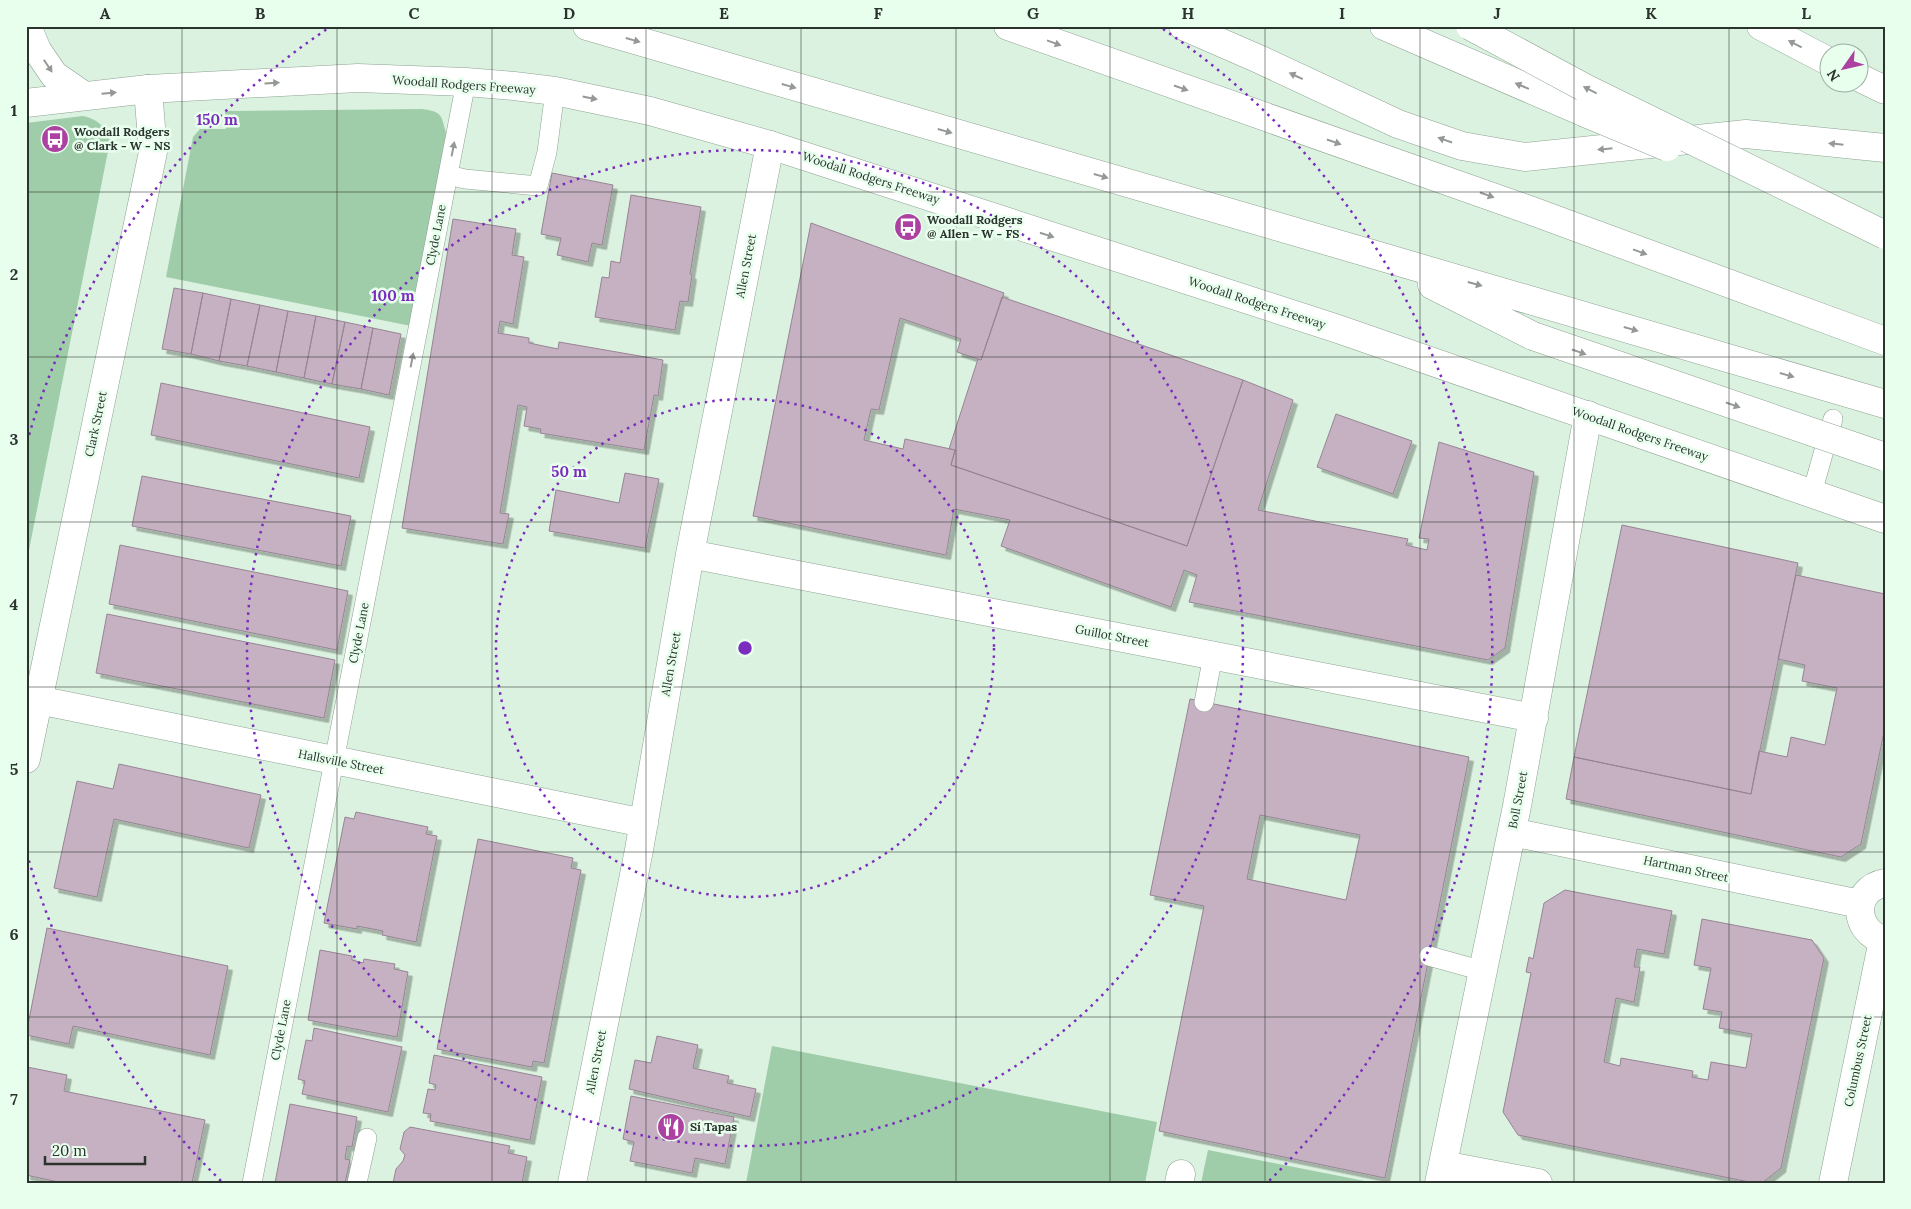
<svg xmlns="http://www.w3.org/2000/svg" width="1911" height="1209" font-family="Lora,serif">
  <defs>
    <filter id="shadow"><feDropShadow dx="4.5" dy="4.5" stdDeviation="0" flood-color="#0004"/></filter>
  </defs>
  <rect width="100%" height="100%" fill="#dcf2e0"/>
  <path fill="#9fcca9" d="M422 109C442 112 441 114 446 133L411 326 166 277 193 137 200 129H226L225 111Z
    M83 116C97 119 107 127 110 141L26 565V123Z
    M772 1046 1157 1122 1145 1183H746Z
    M1208 1150 1375 1183H1201Z"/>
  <path fill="#c6b1c2" stroke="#978494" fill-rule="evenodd" filter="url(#shadow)" d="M552 173 613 185 602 245 592 243 588 262 557 255 561 238 541 234Z
    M631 195 701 207 690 274 692 275 688 302 680 301 675 330 595 317 602 277 609 278 611 261 620 263Z
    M453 219 516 229 512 255 524 257 513 324 500 321 498 333 529 338V343L558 349 559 342 663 360 658 396 654 395 644 450 540 433 541 429 524 426 527 407 518 405 500 513 509 514 503 544 402 528Z
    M811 223 1004 293 981 360 957 352 961 339 900 318 879 410 871 409 864 440 903 449 905 439 955 450 951 465 1187 546 1243 380 1293 400 1258 510 1408 539 1406 545 1427 550 1429 539 1419 538 1439 442 1534 472 1505 648 1488 660 1189 602 1197 575 1184 570 1171 607 1001 546 1010 520 954 509 946 555 753 516Z
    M174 288 203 293 191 354 162 349Z
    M203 293 231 299 219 361 191 354Z
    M1002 297 1243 380 1187 546 951 465 955 450 949 449 978 359 981 360Z
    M231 299 260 305 247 366 219 361Z
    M260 305 288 311 276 372 247 366Z
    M288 311 316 316 304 378 276 372Z
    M316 316 345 322 332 384 304 378Z
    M345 322 373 328 361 389 332 384Z
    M373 328 401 334 389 395 361 389Z
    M161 383 370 427 359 478 151 435Z
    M1336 414 1412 441 1393 494 1317 467Z
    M625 473 659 479 645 548 549 531 556 490 619 503Z
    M142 476 351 516 341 566 132 526Z
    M1622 525 1798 563 1751 794 1574 757Z
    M120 545 348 591 337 650 109 604Z
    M1796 575 1885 594V727L1861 844 1841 857 1566 799 1574 757 1751 794 1759 751 1787 757 1791 737 1825 745 1837 688 1802 681 1805 665 1778 659Z
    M107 614 335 660 324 718 96 673Z
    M1190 699 1469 757 1385 1178 1159 1131 1204 906 1150 895ZM1260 815 1360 835 1346 900 1247 879Z
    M119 764 261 795 249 848 114 819 97 897 54 888 77 781 113 789Z
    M356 812 428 827 426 834 437 836 416 942 382 935 383 931 357 926V929L324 923 345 817 354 819Z
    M478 839 573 858 571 868 581 870 544 1063 533 1061 532 1067 437 1049Z
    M1565 890 1672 911 1664 954 1637 949 1634 967H1640L1634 1002 1616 998 1604 1062 1620 1066 1621 1058 1693 1071 1692 1077 1708 1080 1711 1062 1746 1068 1752 1034 1719 1028 1722 1012 1703 1009 1711 968 1694 965 1702 919 1812 940 1824 958 1781 1168 1762 1183H1754L1518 1135 1503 1112 1531 973 1526 972 1529 957 1533 959 1544 903Z
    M47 928 228 966 210 1055 73 1026 69 1044 26 1035Z
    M320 950 352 956V960L363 963 364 959 395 964 394 969 408 972 397 1037 308 1020Z
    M314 1028 402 1047 388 1112 302 1094 305 1081 298 1079 306 1040 312 1041Z
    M657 1036 698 1045 693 1068 729 1076 727 1083 756 1089 750 1117 629 1089 635 1060 651 1063Z
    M434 1055 542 1077 530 1140 430 1121 431 1114 423 1113 428 1089 435 1090 436 1085 429 1083Z
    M27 1067 67 1075 64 1091 205 1120 192 1183H63L26 1175Z
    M631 1096 734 1117 725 1164 695 1158 692 1173 630 1161 634 1142 623 1139Z
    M290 1104 357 1117 352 1147 347 1146 345 1159 350 1160 345 1183H275Z
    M410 1127 510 1146 508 1153 527 1157 522 1183H393L396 1169 403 1161 405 1155 400 1149 404 1132Z"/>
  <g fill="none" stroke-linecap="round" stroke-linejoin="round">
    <g stroke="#8ea292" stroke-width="20">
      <path id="service" d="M448 175 465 179 538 186 547 152 555 91
        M1812 493 1833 419
        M1204 702 1213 656
        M1429 956 1483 971
        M252 1183 466 82
        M357 1183 367 1138"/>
    </g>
    <g stroke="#8ea292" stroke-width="29">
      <path id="minor" d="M690 554 1534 718
        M38 700 644 823
        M26 759 153 152 148 89
        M1512 832 1860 904
        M1885 883C1851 889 1853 933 1885 940
        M1443 1165 1538 1183
        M572 1183 639 850 690 554 770 145
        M1179 1183 1181 1174
        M1439 1183 1517 806 1588 415
        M1833 1183 1883 940"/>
    </g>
    <g stroke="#8ea292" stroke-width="29">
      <path id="secondary" d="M27 26 37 50 54 75 83 95
        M1761 26 1828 61
        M1858 77 1885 90
        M26 103 148 89 358 78 466 82 514 86 555 91 650 111 770 145 1338 329 1885 519"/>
    </g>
    <g stroke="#8ea292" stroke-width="29">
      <path id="motorway" d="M587 26C1019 153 1453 276 1885 404
        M1008 26 1532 211 1885 341
        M1183 26 1261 60 1398 124 1462 146 1525 157 1746 134 1885 148
        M1384 26 1583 112
        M1432 285 1533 336"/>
    </g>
    <use href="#service" stroke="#fff" stroke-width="19"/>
    <use href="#minor" stroke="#fff" stroke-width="28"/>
    <use href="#secondary" stroke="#fff" stroke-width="28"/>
    <use href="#motorway" stroke="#fff" stroke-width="28"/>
    <g stroke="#8ea292" stroke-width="29" stroke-linecap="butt">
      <path id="motorway-bridge" d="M1470 26 1587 89 1885 235
        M1583 112 1667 147
        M1533 336 1885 457"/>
    </g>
    <use href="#motorway-bridge" stroke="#fff" stroke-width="28"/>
  </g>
  <defs><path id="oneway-solid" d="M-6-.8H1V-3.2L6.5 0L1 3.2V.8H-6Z" transform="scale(1.25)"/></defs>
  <g fill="#959996">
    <use href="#oneway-solid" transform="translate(633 40) rotate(16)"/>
    <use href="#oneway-solid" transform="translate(1054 43) rotate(20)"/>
    <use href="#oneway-solid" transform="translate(1795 44) rotate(-153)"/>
    <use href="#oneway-solid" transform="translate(48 66) rotate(56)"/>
    <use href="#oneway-solid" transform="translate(1296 76) rotate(-155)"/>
    <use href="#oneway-solid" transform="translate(272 83) rotate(-3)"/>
    <use href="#oneway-solid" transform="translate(789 86) rotate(16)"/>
    <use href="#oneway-solid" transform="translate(1522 86) rotate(-157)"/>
    <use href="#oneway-solid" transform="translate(1181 88) rotate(19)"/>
    <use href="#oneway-solid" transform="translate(1590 90) rotate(-153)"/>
    <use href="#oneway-solid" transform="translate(109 93) rotate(-5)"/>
    <use href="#oneway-solid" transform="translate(590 98) rotate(11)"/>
    <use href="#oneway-solid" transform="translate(945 131) rotate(16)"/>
    <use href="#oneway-solid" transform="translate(1445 140) rotate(-161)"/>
    <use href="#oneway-solid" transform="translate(1334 142) rotate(19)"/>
    <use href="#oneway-solid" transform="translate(1836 144) rotate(-174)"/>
    <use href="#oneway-solid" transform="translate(453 149) rotate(-79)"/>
    <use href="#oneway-solid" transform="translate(1605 149) rotate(174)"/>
    <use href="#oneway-solid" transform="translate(1101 176) rotate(16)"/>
    <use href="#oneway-solid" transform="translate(1487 195) rotate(19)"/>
    <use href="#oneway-solid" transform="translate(1047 235) rotate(18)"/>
    <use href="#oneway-solid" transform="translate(1640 252) rotate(20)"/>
    <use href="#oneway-solid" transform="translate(1475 284) rotate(15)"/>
    <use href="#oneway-solid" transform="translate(1631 329) rotate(16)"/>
    <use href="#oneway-solid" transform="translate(1579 352) rotate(19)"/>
    <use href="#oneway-solid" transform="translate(412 360) rotate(-79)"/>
    <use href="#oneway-solid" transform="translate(1787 375) rotate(16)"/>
    <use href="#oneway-solid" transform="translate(1733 405) rotate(19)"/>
  </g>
  <path fill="none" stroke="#2b332d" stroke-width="1" stroke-opacity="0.55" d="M182 26V1183M337 26V1183M492 26V1183M646 26V1183M801 26V1183M956 26V1183M1110 26V1183M1265 26V1183M1420 26V1183M1574 26V1183M1729 26V1183M26 192H1885M26 357H1885M26 522H1885M26 687H1885M26 852H1885M26 1017H1885"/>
  <g fill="none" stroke="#7b2cbf" stroke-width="2.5" stroke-dasharray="2.5 5">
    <circle cx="745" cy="648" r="249"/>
    <circle cx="745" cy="648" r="498"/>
    <path d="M221 1181A747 747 0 0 1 27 854M27 442A747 747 0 0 1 327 29M1163 29A747 747 0 0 1 1269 1181"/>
  </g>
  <defs>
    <g id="bus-disc" transform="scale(1.4375)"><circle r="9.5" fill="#ac41a1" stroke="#e9ffee"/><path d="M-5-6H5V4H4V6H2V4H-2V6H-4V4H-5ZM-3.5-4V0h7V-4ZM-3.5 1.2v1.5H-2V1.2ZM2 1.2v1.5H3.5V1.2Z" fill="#fff"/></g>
    <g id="restaurant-disc" transform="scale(1.4375)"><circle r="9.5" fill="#ac41a1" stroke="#e9ffee"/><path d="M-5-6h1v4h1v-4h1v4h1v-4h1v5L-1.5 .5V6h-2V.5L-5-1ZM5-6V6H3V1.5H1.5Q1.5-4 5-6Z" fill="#fff"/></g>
  </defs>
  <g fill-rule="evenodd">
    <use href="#bus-disc" x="55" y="139"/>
    <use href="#bus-disc" x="908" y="227"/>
    <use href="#restaurant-disc" x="671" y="1127"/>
  </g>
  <g text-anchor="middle" stroke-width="5" stroke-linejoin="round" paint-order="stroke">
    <g font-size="12" fill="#2b332d" stroke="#e9ffee">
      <text transform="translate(464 85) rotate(4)" y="4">Woodall Rodgers Freeway</text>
      <text transform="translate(871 178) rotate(18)" y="4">Woodall Rodgers Freeway</text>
      <text transform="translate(436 235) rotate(-79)" y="4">Clyde Lane</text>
      <text transform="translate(746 266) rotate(-79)" y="4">Allen Street</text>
      <text transform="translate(1257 303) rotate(18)" y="4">Woodall Rodgers Freeway</text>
      <text transform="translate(96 424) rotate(-78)" y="4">Clark Street</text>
      <text transform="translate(1640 434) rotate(19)" y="4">Woodall Rodgers Freeway</text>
      <text transform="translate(359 633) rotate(-79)" y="4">Clyde Lane</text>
      <text transform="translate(1112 636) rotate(11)" y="4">Guillot Street</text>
      <text transform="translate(671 664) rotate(-80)" y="4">Allen Street</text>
      <text transform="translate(341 762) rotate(11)" y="4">Hallsville Street</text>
      <text transform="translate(1518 800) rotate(-79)" y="4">Boll Street</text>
      <text transform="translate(1686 869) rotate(12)" y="4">Hartman Street</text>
      <text transform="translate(281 1030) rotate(-79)" y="4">Clyde Lane</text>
      <text transform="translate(1858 1061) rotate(-78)" y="4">Columbus Street</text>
      <text transform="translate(596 1062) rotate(-79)" y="4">Allen Street</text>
    </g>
    <g font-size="12" font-weight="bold" fill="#2b332d" stroke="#e9ffee" text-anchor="start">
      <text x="74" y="136">Woodall Rodgers<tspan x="74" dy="14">@ Clark - W - NS</tspan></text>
      <text x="927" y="224">Woodall Rodgers<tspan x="927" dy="14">@ Allen - W - FS</tspan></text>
      <text x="690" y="1131">Sí Tapas</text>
    </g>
  </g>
  <circle cx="745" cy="648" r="8" fill="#7b2cbf" stroke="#e9ffee" stroke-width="2.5"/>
  <g font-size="15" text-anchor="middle" font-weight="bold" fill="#7b2cbf" stroke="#e9ffee" stroke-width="5" stroke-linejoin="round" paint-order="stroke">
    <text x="217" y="125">150 m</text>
    <text x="393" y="301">100 m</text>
    <text x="569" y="477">50 m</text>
  </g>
  <rect width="1911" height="1209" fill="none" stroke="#e9ffee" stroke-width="55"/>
  <g transform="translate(1844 68) rotate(236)"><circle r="24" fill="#e9ffee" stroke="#9dada1"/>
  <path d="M0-4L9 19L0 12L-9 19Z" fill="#ac41a1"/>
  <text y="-8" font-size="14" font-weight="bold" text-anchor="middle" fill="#2b332d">N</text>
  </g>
  <path d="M45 1156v8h100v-8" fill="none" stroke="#2b332d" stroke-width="2.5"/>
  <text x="52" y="1156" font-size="15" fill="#2b332d" stroke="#e9ffee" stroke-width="4" paint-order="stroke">20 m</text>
  <rect x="28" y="28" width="1856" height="1154" fill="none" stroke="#2b332d" stroke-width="2"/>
  <g font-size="16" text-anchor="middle" font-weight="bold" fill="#2b332d">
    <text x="105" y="19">A</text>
    <text x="260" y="19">B</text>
    <text x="414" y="19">C</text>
    <text x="569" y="19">D</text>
    <text x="724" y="19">E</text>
    <text x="878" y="19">F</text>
    <text x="1033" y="19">G</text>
    <text x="1188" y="19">H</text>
    <text x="1342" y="19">I</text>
    <text x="1497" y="19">J</text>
    <text x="1651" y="19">K</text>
    <text x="1806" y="19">L</text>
    <text x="14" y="116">1</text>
    <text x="14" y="280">2</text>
    <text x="14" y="445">3</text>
    <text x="14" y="610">4</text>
    <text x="14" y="775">5</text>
    <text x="14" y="940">6</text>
    <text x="14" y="1105">7</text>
  </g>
</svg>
